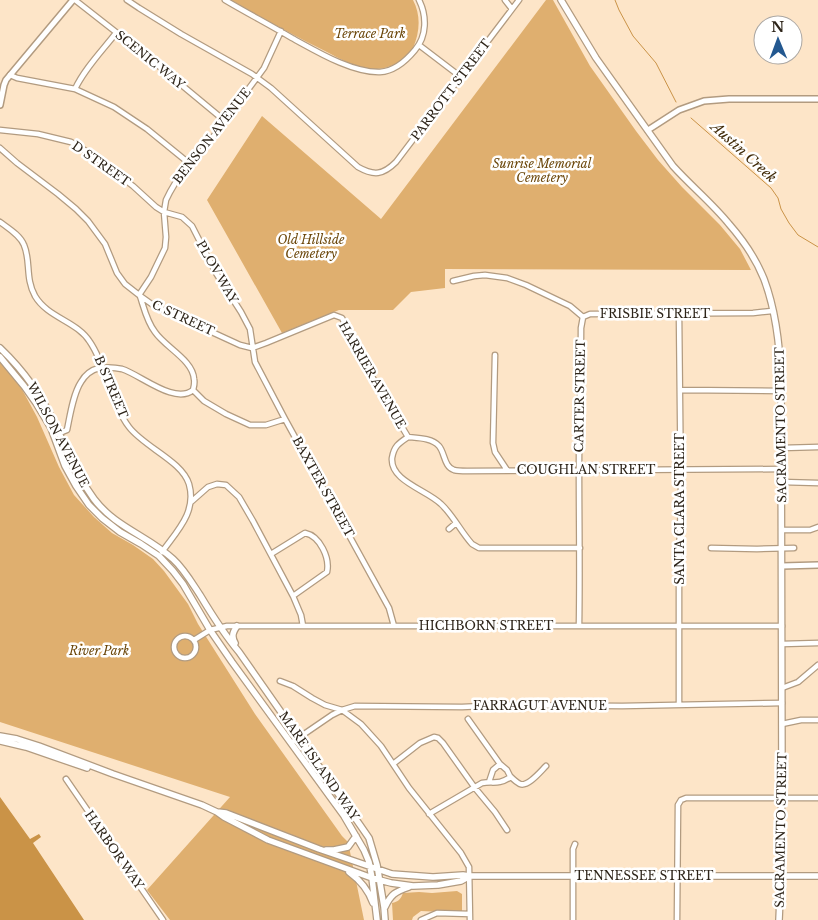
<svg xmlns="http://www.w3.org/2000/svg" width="818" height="920" font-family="'Libre Baskerville',serif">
  <rect width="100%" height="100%" fill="#fde5c8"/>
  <path fill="#dfaf6f" d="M231 0H413C421 15 420 32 413 48 406 62 387 70 371 69 355 68 339 58 325 51 293 35 262 18 231 0Z
    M546 0H553L590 66 636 131 658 160 682 187 720 225 740 249 751 270 445 269V288L411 292 393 310H339L282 333 207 200 262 116 381 219Z
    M0 361 18 382 37 417 59 467 74 495 94 517 112 533 133 545 153 559 164 571 188 604 198 624 255 714 342 836 348 842 364 920H170L147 890 230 797 0 722Z
    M457 891 462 894V913L421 911 413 917 412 920H393L392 903C398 902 401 899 403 893L419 892 432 893Z"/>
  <path fill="#ca9347" d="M0 797 30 839 39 834 41 837 33 843 84 920H0Z"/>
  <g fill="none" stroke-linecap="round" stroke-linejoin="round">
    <path stroke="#ca9347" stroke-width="1" d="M615 0 619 10 633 36 656 63 676 102
      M691 118 771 188 778 198 781 209 789 223 798 235 818 247"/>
    <g stroke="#b29b80" stroke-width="7">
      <path id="minor" d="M75 0 149 58 225 121
        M127 0 139 8 181 34 252 74 271 88 358 167C374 176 383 175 396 162L519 0
        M225 0C247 13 270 25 292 38 316 51 352 73 380 72 395 71 406 61 415 50 427 36 427 16 419 0
        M505 0 512 9
        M419 45 461 77
        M10 75 17 78 75 89 114 107 147 129 190 164
        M75 89C85 68 102 51 116 33
        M0 130 38 134 71 142 86 151 133 186 156 207 164 212 182 217 192 226 216 273 241 312 250 329 255 362 285 419 389 608 394 626
        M0 148 17 163 58 194 76 209 88 221 105 244 117 273 125 284 139 295 153 305 240 345 252 348
        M0 222C8 228 20 235 24 245 31 261 25 278 35 296 48 318 77 321 90 342 107 367 111 403 129 427 144 447 182 461 189 484 197 512 177 531 162 552
        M453 281 474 276 485 275 507 278 526 285 570 306 583 317
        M139 295 151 277 165 248 166 237 164 212 166 200 170 192 177 180 207 145 264 68 281 31
        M583 317 590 314 753 313 772 311
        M252 348 266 343 334 315 342 318 374 380 408 437
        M495 355 493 443 495 452 507 470
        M193 390 204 401 226 414 250 425H266L285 419
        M680 390 781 391
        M57 434 67 430C70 416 73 394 81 382 85 375 91 370 99 368 107 367 114 367 122 369 141 375 175 405 193 390 194 386 195 383 194 379 193 360 165 347 155 332 147 322 144 308 140 296
        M782 448 818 447
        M782 482 818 483
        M191 502 208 487 217 484 226 485 239 497 253 521 293 596 301 615 303 626
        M449 529 456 523
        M782 530H810L818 527
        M580 548H479L472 544C461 532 453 515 441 504 427 490 390 481 392 458 394 446 399 443 408 437 418 438 432 438 439 446 445 453 444 467 454 470 458 471 463 471 467 471L782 469
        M711 548 757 549 794 548
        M271 554 305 533C320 536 330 558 327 572L293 596
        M579 626C580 574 579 521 579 469 579 422 581 375 581 328L583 317
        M174 647a11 11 0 1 1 22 0a11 11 0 1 1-22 0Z
        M194 640 210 630 227 626H782
        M782 644 818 643
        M280 681 293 686 312 698 325 705 342 710 361 724 381 746 409 788 461 853 469 867 470 920
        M782 688 798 682 818 665
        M679 705V557L681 502 679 313
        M468 719 500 764 507 770 510 776
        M782 724 801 720H818
        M291 743 332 715 342 710 355 706 462 707 504 705 622 706 782 703
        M393 764 420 743 434 737 438 738 443 743 475 788 495 812 507 830
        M510 776C513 779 516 782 520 784 528 787 540 772 546 766
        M66 779 163 920
        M489 782 493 770 500 764
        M429 814 482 783C494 781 498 785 509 778L510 776
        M421 920 437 913 470 914
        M573 920V849L575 844
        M677 920 678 805 681 800 686 798H818"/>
    </g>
    <g stroke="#b29b80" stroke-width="8">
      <path id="tertiary" d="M0 105 4 85 6 80 73 0
        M648 130 679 110 704 101 729 99H818
        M782 566 818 565"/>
    </g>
    <g stroke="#b29b80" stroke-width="8">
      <path id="secondary" d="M561 0 596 58 673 166C691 186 712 203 729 224 743 240 756 259 764 279 776 311 780 346 781 381L782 797 780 837 781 876 779 920
        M0 348C23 370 42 396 55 425 68 451 77 476 94 499 115 527 148 536 173 559 184 569 192 583 200 595 212 615 224 634 239 652L360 825 369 838 377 865 384 907 385 920
        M0 357 24 386 36 403 51 428 65 466 76 486 89 505 102 518 120 532 141 544 159 556 173 571 183 584 210 630 232 662 344 816 364 850 369 862 372 878 377 920
        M235 643C231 636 233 632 237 626
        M0 736 17 739 39 746 113 774 202 805 217 812 224 817 268 840 372 878 391 883 413 886 438 885 461 881 470 876
        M0 741 26 747 87 768
        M217 812 226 813 319 849 392 874 433 877 463 875 470 876H818
        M326 850H334L348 847 356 836
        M349 872C360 880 368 889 373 903
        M385 907C391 894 395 892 409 887"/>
    </g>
    <use href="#minor" stroke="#fff" stroke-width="4.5"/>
    <use href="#tertiary" stroke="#fff" stroke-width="5"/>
    <use href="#secondary" stroke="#fff" stroke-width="5.5"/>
  </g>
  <g text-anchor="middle" stroke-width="5" stroke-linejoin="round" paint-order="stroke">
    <g font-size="12" font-style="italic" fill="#6b4609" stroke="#fff">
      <text x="370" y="38">Terrace Park</text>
      <text x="542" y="168">Sunrise Memorial<tspan x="542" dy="14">Cemetery</tspan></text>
      <text x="311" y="244">Old Hillside<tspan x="311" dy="14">Cemetery</tspan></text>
      <text x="99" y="655">River Park</text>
    </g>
    <g font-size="12" fill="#2d2419" stroke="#fff">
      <text transform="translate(150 60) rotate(39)" y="4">SCENIC WAY</text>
      <text transform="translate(451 90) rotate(-53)" y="4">PARROTT STREET</text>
      <text transform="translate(212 136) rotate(-52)" y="4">BENSON AVENUE</text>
      <text transform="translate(101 164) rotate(35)" y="4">D STREET</text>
      <text transform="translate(217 272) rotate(60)" y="4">PLOV WAY</text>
      <text x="655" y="318">FRISBIE STREET</text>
      <text transform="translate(183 318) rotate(25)" y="4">C STREET</text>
      <text transform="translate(372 375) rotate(60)" y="4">HARRIER AVENUE</text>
      <text transform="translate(111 387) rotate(67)" y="4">B STREET</text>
      <text transform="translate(580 396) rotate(-89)" y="4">CARTER STREET</text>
      <text transform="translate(781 425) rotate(-91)" y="4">SACRAMENTO STREET</text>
      <text transform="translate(58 435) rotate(62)" y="4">WILSON AVENUE</text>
      <text x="586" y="474">COUGHLAN STREET</text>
      <text transform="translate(323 487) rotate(61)" y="4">BAXTER STREET</text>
      <text transform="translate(680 509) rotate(-90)" y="4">SANTA CLARA STREET</text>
      <text x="486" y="630">HICHBORN STREET</text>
      <text x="540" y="710">FARRAGUT AVENUE</text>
      <text transform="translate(319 766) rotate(55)" y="4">MARE ISLAND WAY</text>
      <text transform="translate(781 830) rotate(-89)" y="4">SACRAMENTO STREET</text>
      <text transform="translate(114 850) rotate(55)" y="4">HARBOR WAY</text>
      <text x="644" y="880">TENNESSEE STREET</text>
    </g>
    <g font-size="14" font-style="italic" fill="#422c0a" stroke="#fff">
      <text transform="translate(744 152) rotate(42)" y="5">Austin Creek</text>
    </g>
  </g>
  <g transform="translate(778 40) rotate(359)"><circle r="24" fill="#ffffff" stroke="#aba7a3"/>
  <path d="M0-4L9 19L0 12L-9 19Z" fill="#235890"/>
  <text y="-8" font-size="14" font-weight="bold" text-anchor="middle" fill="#2d2419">N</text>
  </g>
</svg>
